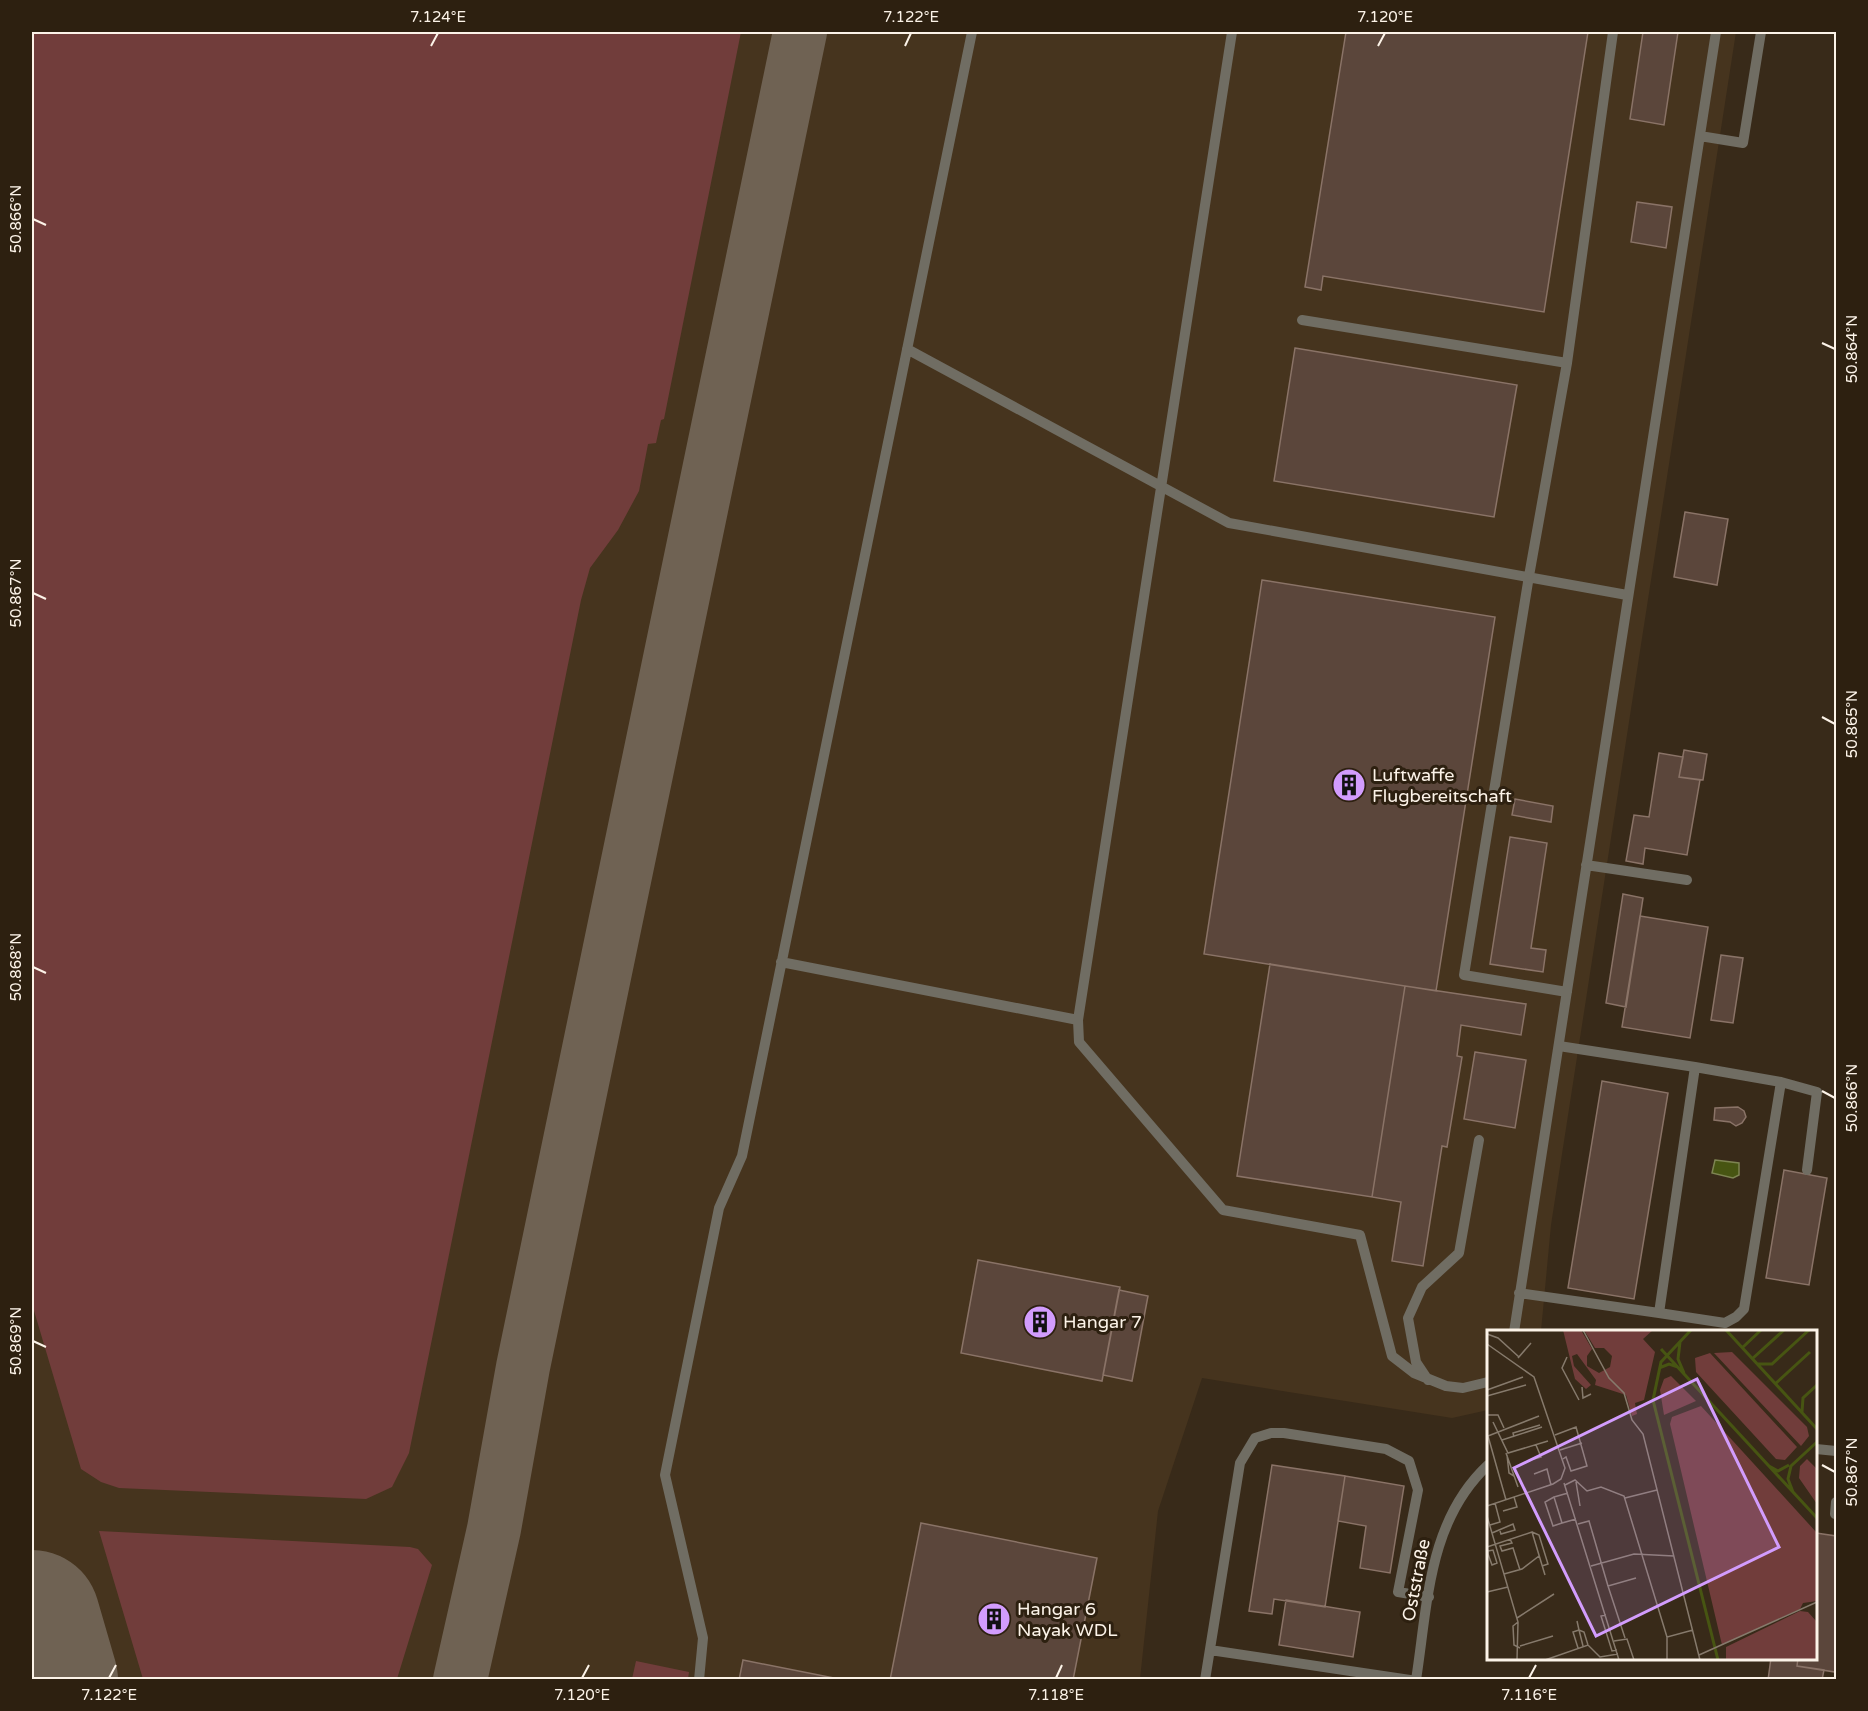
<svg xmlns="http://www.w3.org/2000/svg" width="1868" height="1711" font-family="'Varela Round',sans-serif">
  <rect width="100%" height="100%" fill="#382a19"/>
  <path fill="#46341e" d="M32 32H1736L1551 1225 1541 1331 1488 1332V1410L1452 1418 1202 1378 1158 1511 1140 1679 32 1680Z"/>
  <path fill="#713d3b" d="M32 32H741L664 419 661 420 656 443 648 444 639 491 618 530 590 568 581 600 409 1453 392 1487 366 1499 119 1488 101 1482 81 1469 32 1304Z
    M99 1531 410 1547 418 1549 432 1565 397 1679H143Z
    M636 1661 689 1672 688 1679H632Z"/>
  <path fill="#475512" stroke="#7d8452" stroke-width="1.5" d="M1715 1160 1739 1163V1175L1733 1178 1712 1173Z"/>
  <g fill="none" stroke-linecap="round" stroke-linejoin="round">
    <path stroke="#6f6253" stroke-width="54" d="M460 1680 494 1529 523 1367 800 32"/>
    <path stroke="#6f6253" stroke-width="136" d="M32 1618 50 1680"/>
  </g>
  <path fill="#5b463b" stroke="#8a7367" stroke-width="1.5" d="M1346 32H1588L1544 312 1323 276 1321 290 1305 287Z
    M1643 32H1678L1664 125 1630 119Z
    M1637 202 1672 207 1666 248 1631 242Z
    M1295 348 1517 385 1494 517 1274 481Z
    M1685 512 1728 519 1717 585 1674 577Z
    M1262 580 1495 617 1436 991 1204 954Z
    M1684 750 1707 754 1703 780 1679 777Z
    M1659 753 1683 757 1679 777 1700 780 1687 855 1645 848 1643 864 1626 861 1634 815 1649 817Z
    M1515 799 1553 806 1551 822 1512 815Z
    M1510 837 1547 843 1531 948 1546 950 1543 972 1490 964Z
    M1623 894 1643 898 1626 1007 1606 1003Z
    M1640 916 1708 927 1690 1038 1622 1027Z
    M1721 955 1743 958 1733 1023 1711 1020Z
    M1270 964 1405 986 1372 1197 1237 1176Z
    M1405 986 1526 1004 1521 1035 1461 1025 1457 1056 1462 1057 1447 1147 1442 1146 1423 1266 1392 1261 1401 1202 1372 1197Z
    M1475 1052 1526 1060 1515 1128 1464 1119Z
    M1602 1081 1668 1093 1634 1299 1568 1288Z
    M1738 1107 1744 1111 1746 1117 1742 1123 1736 1126 1730 1122 1714 1120 1715 1108Z
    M1784 1170 1827 1178 1809 1285 1766 1278Z
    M978 1260 1120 1287 1102 1381 961 1353Z
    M1119 1290 1148 1296 1132 1381 1103 1375Z
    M1272 1465 1345 1476 1325 1607 1274 1599 1272 1614 1249 1611Z
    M1345 1476 1404 1486 1390 1573 1360 1568 1366 1526 1338 1521Z
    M921 1523 1097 1558 1073 1680H890Z
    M1816 1533 1836 1536 1835 1672 1797 1666 1798 1658H1816Z
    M1286 1600 1360 1612 1353 1657 1279 1645Z
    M1771 1658H1798L1797 1666 1824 1670 1822 1680H1768Z
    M743 1660 844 1680H739Z"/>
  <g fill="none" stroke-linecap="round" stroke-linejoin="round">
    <path stroke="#706d63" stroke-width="10" d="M1232 32 1078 1020 1079 1042 1223 1210 1360 1235 1392 1356 1414 1373 1446 1386 1463 1388 1488 1382
      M1700 136 1743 143 1761 32
      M1302 320 1567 363 1613 32
      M907 349 1229 523 1627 595
      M1586 865 1687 880
      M781 962 1078 1020
      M1567 992 1464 975 1529 576 1567 363
      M1781 1082 1817 1092 1807 1170
      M1519 1293 1659 1313 1695 1067 1559 1046
      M1659 1313 1725 1323 1736 1317 1744 1309 1781 1082 1695 1067
      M1514 1332 1716 32
      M1428 1380 1416 1362 1408 1318 1422 1287 1459 1253 1479 1140
      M1816 1449 1836 1451
      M1835 1514 1836 1502
      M1210 1650 1410 1680
      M699 1680 703 1638 665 1475 719 1208 742 1156 972 32
      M1205 1680 1240 1463 1255 1438 1271 1433H1284L1386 1449 1409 1461 1418 1490 1398 1592 1429 1597
      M1416 1680C1428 1603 1428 1521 1488 1465"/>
  </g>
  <path fill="none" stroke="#fcf3e8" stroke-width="2" d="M431 46 438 33M905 46 911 33M1378 46 1385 33M33 219 46 225M1822 343 1835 349M33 593 46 599M1822 717 1835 724M33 967 46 973M1822 1091 1835 1098M33 1341 46 1347M1822 1465 1835 1472M109 1678 116 1665M582 1678 589 1665M1056 1678 1062 1665M1529 1678 1536 1665"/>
  <defs>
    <g id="building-disc" transform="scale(1.725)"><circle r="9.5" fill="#d29cfd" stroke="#2d2010"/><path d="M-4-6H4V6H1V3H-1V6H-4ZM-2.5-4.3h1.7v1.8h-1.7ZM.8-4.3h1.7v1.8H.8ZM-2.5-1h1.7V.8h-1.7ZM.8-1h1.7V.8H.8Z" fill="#111"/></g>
  </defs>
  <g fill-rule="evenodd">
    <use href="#building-disc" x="1349" y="785"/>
    <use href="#building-disc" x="1040" y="1322"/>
    <use href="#building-disc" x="994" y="1619"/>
  </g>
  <g text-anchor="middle" stroke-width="6" stroke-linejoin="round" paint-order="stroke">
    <g font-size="18" fill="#fcf3e8" stroke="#2d2010" text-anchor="start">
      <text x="1372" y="781">Luftwaffe<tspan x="1372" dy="21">Flugbereitschaft</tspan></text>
      <text x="1063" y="1328">Hangar 7</text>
      <text x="1017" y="1615">Hangar 6<tspan x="1017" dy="21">Nayak WDL</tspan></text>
    </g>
    <g font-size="18" fill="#fcf3e8" stroke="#2d2010">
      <text transform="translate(1416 1580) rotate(-79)" y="6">Oststraße</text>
    </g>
  </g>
  <g transform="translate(1487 1330)">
    <rect width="330" height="330" fill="#382a19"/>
    <path d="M76 0H94L105 19 100 26V36L112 43 123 37 125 26 117 18H108L97 0H166L156 9 168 22 157 70 148 73 150 84 145 86 139 65 108 55 109 50 90 24 85 26 87 36 104 55 99 59 88 49ZM245 22 320 97 322 106 314 116 227 23ZM223 23 310 117 298 130 289 129 209 42 208 28ZM184 46 209 71 177 85 173 60 177 49ZM214 76 330 203V271L316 273 313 279 235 315 183 94 185 87ZM320 129 330 139V174L312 148 313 136ZM313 281 321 282 330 292V330H239V317Z" fill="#713d3b"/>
    <path fill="none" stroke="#475512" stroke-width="3" d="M204 0 174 32 166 70 231 330M239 0 330 99M193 12 191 29 197 43M255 18 274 0M174 19 330 188M265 29 297 0M270 34H285L322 0M172 38 182 34 191 37M288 54 323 22M315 82 316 68 330 55M282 136 291 141 302 135M306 162 301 149 304 136 330 112"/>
    <path fill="none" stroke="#867a6c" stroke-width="1.5" d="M96 0 122 48 137 63 145 90 156 104 213 330M0 4 11 8 32 27M0 14 47 47 78 138 74 149 66 154 0 176M80 27 75 38 92 70M31 28 44 13M95 57 96 68 104 64M0 60 36 47M0 66 39 55M0 85H11L17 98M6 92 21 123 61 111M68 105 89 97 100 136 84 141 79 127 76 129M1 106 19 170M1 106 52 86M27 107 26 103 53 95M15 110 55 97M73 120 95 113M19 123 31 157M20 125 22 143 27 146M47 129 54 127 49 115M47 144 60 139 64 155M89 152 93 176M77 153 132 330M78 155 88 150 100 161 114 157 137 166 180 307M81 163 67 167 75 193 89 189M67 167 58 172 66 196 75 193M138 168 170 160M16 181 30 177 27 167M0 186 31 292 30 330M91 194 102 191 121 256M3 195 13 192 8 173M45 202 52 205 61 234 55 236M5 203 26 194 28 200 14 204 13 201M23 209 25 213 13 216 15 221 26 218 33 240M0 217 45 202 58 245M0 218 1 221V224L5 235 10 233 6 220 1 221 0 222M104 236 147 224 187 226M17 244 35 239 52 226M0 262 21 257M119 285 114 286 125 321 130 320M30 288 67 264M90 291 92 300 86 302 91 318M31 292 26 296 27 315 33 318M138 308 121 256 149 248M127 311 140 309 147 330M33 316 66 306M96 316 92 300 97 302 101 315M212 325 330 272M58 330 101 315 113 327 131 324M180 330V307L206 300"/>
    <path fill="#d29cfd" fill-opacity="0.15" stroke="#d29cfd" stroke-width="3" d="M210 49 292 217 109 306 27 138Z"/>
    <rect width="330" height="330" fill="none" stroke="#fcf3e8" stroke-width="3"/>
  </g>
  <rect width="1868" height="1711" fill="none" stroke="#2d2010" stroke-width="66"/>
  <rect x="33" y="33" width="1802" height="1645" fill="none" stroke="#fcf3e8" stroke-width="2"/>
  <g font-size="15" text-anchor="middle" fill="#fcf3e8">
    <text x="438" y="22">7.124°E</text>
    <text x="911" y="22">7.122°E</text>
    <text x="1385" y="22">7.120°E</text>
    <text transform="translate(16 219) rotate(-90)" y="5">50.866°N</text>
    <text transform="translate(1852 349) rotate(-90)" y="5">50.864°N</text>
    <text transform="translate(16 593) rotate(-90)" y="5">50.867°N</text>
    <text transform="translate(1852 724) rotate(-90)" y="5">50.865°N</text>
    <text transform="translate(16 967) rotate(-90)" y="5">50.868°N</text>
    <text transform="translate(1852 1098) rotate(-90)" y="5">50.866°N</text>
    <text transform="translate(16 1341) rotate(-90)" y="5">50.869°N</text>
    <text transform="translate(1852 1472) rotate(-90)" y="5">50.867°N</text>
    <text x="109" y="1700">7.122°E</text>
    <text x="582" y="1700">7.120°E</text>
    <text x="1056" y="1700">7.118°E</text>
    <text x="1529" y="1700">7.116°E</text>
  </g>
</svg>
